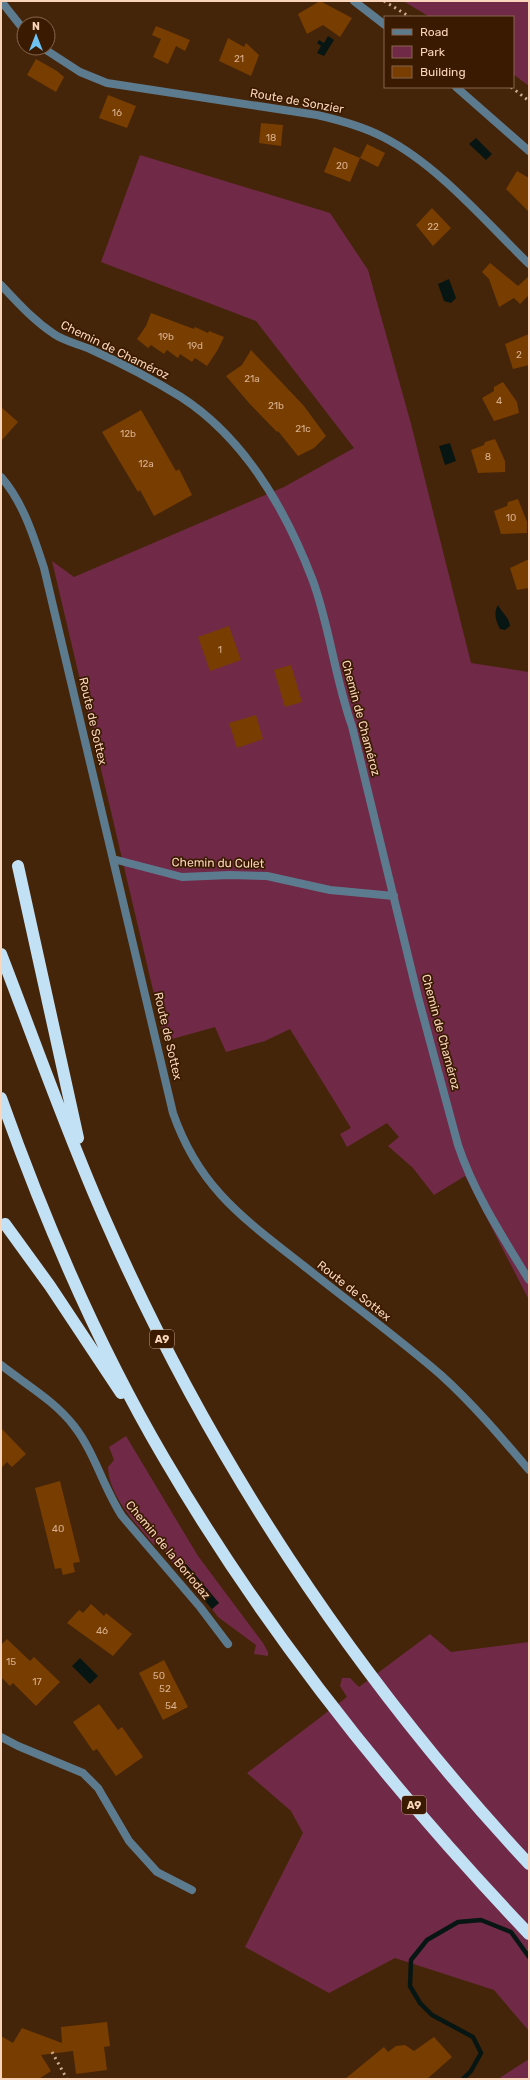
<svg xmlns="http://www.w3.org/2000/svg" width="530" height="2080" font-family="Rubik,sans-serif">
  <rect width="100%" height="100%" fill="#452509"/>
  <path fill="#702a47" d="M403 1H529V86L513 74V17H430Z
    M140 155 330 213 368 270 411 424 471 663 529 672V1300L465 1176 434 1195 413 1168 388 1146 399 1137 387 1123 347 1147 340 1134 351 1128 290 1029 265 1041 226 1052 215 1027 165 1041 52 561 74 577 284 487 354 448 256 321 101 262Z
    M126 1436 198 1556 263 1643 268 1652V1656L254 1654 256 1645 218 1617 212 1609 219 1603 186 1564 178 1570 158 1542 154 1545C136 1523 109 1497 108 1467L114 1460 109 1447Z
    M430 1634 451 1652 529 1642V2031L494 1990 395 1958 329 1993 245 1947 303 1833 291 1811 247 1773 347 1697 340 1686 342 1678H350L359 1687Z
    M529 2059V2079H498Z"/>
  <path fill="#071613" d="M328 36 334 40 324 56 317 53 321 46 317 43 319 40 324 43Z
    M476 138 492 154 486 160 469 144Z
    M449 279 456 298 451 303 444 301 438 284Z
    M450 443 456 461 445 465 439 446Z
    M498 605C502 613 509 617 510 626L505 630 500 629C496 621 493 613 498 605Z
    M186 1564 219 1603 212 1609 178 1570Z
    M80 1658 98 1676 90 1684 72 1666Z"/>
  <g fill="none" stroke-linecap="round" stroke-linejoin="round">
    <path stroke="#071613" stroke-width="4.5" d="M463 2079 471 2071 481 2053 473 2037 432 2015 420 2003 410 1986 411 1960 427 1940 458 1922 481 1920 511 1932 529 1957"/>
  </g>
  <path fill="#783d00" d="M320 1 352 18 340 37 323 25 307 34 298 14Z
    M156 26 190 40 185 51 176 46 168 64 153 57 161 39 152 35Z
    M228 38 244 47 246 43 259 55 251 76 219 61Z
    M36 59 57 71 64 77 56 92 27 75Z
    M108 95 136 106 127 128 99 118Z
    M261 123 283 125 281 146 259 143Z
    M367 144 385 153 378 167 360 158Z
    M334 147 360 158 350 182 324 172Z
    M517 171 529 178V212L506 189Z
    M432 208 451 228 433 246 416 225Z
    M490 263 518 286 529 276V295L520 304 514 298 499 307 489 279 482 272Z
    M151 313 194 329 195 327 208 333 209 331 224 337 217 351 207 366 195 358 192 362 180 354 178 358 167 350 164 354 151 345 148 348 137 339 146 326Z
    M529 334V365L513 369 505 344Z
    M251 350 304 406 326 436 314 448 298 456 278 431 277 432 249 403 226 376 242 365Z
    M503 382 517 402 519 413 494 421 482 398 494 391V387Z
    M1 407 18 422 1 441Z
    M141 410 176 471 179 469 192 495 154 516 140 490 138 492 102 432Z
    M495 439 505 461V472L478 473 471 450 484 445 485 442Z
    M518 499 527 522V533L501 534 494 511 507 506 508 502Z
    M529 559V588L517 590 510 568Z
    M229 626 241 660 210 671 198 637Z
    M291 665 302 702 285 707 274 670Z
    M256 715 263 739 237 748 229 723Z
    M1 1428 26 1454 12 1467 7 1462 1 1468Z
    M60 1481 80 1562 73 1563 75 1572 63 1575 61 1568 55 1569 35 1488Z
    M91 1604 104 1616 106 1613 132 1634 113 1656 67 1623 79 1610 83 1613Z
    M7 1639 30 1661 34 1657 60 1682 36 1706 13 1683 10 1686 1 1677V1645Z
    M164 1660 188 1707 163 1720 139 1673Z
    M99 1704 118 1730 122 1727 143 1757 116 1776 97 1749 93 1751 73 1722Z
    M107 2022 110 2046 104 2047 107 2070 76 2074 73 2051 41 2055 51 2071 39 2079H1V2036L13 2043 22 2028 62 2043 61 2027Z
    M434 2037 452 2057 427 2079H345L384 2047 388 2052 396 2046 405 2045 414 2051Z"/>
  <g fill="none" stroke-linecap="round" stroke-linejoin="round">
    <path stroke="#5d7b8f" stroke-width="8" d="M354 1 385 25
      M456 87 529 151
      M1 285C18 303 33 320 54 334 64 341 78 344 90 349 121 363 152 379 181 397 246 439 286 510 313 581 330 628 335 679 352 726L418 997 458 1145C474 1193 502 1236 529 1280
      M1 477C23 502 34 537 44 568L173 1113C199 1188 243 1218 304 1266 349 1302 397 1337 441 1375 473 1404 501 1437 529 1470
      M113 859 182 877 230 875 267 876 330 890 394 896
      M1 1365C25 1384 55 1401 74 1426 95 1453 103 1487 122 1516L200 1607 228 1644
      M1 1737 18 1746 83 1773 98 1788 129 1841 157 1872 192 1890"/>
    <path stroke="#5d7b8f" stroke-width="8" d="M1 1 24 30
      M43 48 80 72 107 83 317 115C339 120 362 126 383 137 438 165 485 221 529 264"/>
    <path stroke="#c3e1f5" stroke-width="12" d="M18 866 78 1138
      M1 954C35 1042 66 1131 104 1217 208 1455 352 1674 529 1864
      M1 1098C45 1222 97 1344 164 1458 265 1631 391 1789 529 1934
      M5 1224 50 1286 121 1393"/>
    <path stroke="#cdaa90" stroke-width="3" stroke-dasharray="2 4" stroke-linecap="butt" d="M384 1 410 17
      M511 87 529 101
      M52 2052 67 2079"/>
  </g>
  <g text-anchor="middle" stroke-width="3.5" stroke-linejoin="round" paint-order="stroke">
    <g font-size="10" fill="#d9af8d">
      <text x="239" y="62">21</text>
      <text x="117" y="116">16</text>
      <text x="271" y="141">18</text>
      <text x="342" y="169">20</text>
      <text x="433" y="230">22</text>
      <text x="166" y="340">19b</text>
      <text x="195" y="349">19d</text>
      <text x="519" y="358">2</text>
      <text x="252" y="382">21a</text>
      <text x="499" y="404">4</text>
      <text x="276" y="409">21b</text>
      <text x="303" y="432">21c</text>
      <text x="128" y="437">12b</text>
      <text x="488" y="460">8</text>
      <text x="146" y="467">12a</text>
      <text x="511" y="521">10</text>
      <text x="220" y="653">1</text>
      <text x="58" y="1532">40</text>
      <text x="102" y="1634">46</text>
      <text x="11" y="1665">15</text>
      <text x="159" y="1679">50</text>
      <text x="37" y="1685">17</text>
      <text x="165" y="1692">52</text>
      <text x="171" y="1709">54</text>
    </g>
    <g fill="#3a1b01" stroke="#c09d84" stroke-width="1">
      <rect x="150" y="1330" width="24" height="18" rx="3"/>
      <rect x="402" y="1796" width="24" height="18" rx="3"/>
    </g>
    <g font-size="11" font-weight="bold" fill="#f9d5bc">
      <text x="162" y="1343">A9</text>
      <text x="414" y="1809">A9</text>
    </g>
    <g font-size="12" fill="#f9d5bc" stroke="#3a1b01">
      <text transform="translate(297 101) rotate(10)" y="4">Route de Sonzier</text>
      <text transform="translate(115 350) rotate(26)" y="4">Chemin de Chaméroz</text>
      <text transform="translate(361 718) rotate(75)" y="4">Chemin de Chaméroz</text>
      <text transform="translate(93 721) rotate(77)" y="4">Route de Sottex</text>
      <text transform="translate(218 863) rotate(1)" y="4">Chemin du Culet</text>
      <text transform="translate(441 1032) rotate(75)" y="4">Chemin de Chaméroz</text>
      <text transform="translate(168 1036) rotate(77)" y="4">Route de Sottex</text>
      <text transform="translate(354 1291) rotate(38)" y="4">Route de Sottex</text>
      <text transform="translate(168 1550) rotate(50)" y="4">Chemin de la Boriodaz</text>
    </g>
  </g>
  <rect width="530" height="2080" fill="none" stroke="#f9d5bc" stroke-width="4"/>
  <rect x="384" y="16" width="130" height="72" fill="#3a1b01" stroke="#86654c"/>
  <rect x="392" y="29" width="20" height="6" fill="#5d7b8f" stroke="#86654c"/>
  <text x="420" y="36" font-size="12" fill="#f9d5bc">Road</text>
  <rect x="392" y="46" width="20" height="12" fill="#702a47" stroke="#86654c"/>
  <text x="420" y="56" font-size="12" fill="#f9d5bc">Park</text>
  <rect x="392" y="66" width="20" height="12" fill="#783d00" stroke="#86654c"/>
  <text x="420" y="76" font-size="12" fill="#f9d5bc">Building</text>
  <g transform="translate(36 36)"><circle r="19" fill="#3a1b01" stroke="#86654c"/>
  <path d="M0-3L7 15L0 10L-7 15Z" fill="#6fc2f4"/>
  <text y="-6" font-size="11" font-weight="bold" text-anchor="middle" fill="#f9d5bc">N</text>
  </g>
</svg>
